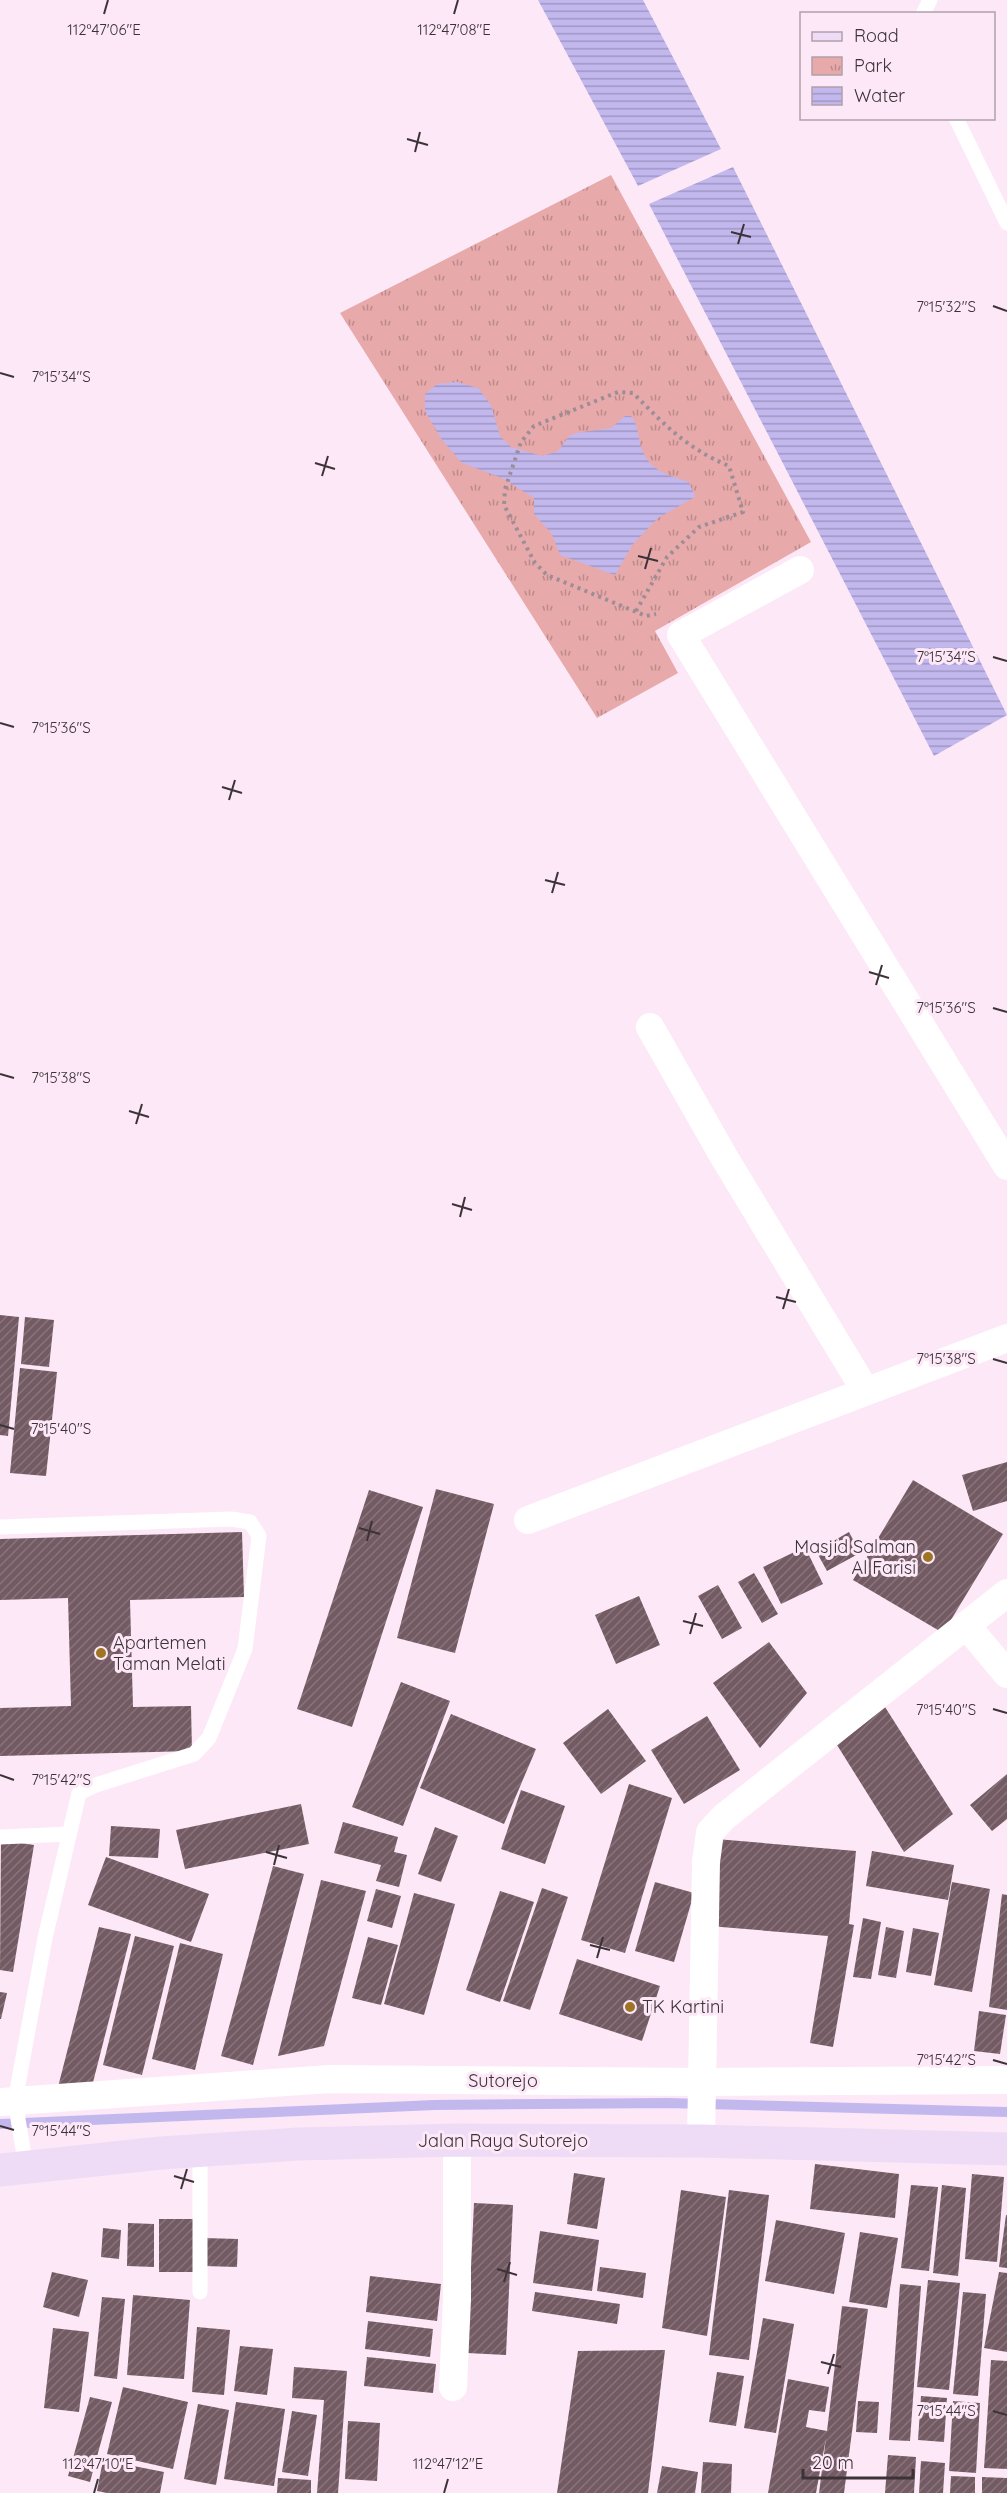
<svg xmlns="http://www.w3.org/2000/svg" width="1007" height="2493" font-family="Quicksand,sans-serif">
  <defs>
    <pattern id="park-tufts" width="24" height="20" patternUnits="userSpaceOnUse" patternTransform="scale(1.5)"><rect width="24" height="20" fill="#e7a9aa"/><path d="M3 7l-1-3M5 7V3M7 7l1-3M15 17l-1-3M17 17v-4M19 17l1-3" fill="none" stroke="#bc8a8b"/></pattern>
    <pattern id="water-rules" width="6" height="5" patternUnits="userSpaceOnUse" patternTransform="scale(1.5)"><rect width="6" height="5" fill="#c3b8ee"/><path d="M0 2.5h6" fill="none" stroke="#a096c2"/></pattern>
    <pattern id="building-hatch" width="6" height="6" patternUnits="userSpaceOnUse" patternTransform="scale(1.5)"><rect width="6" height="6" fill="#745b63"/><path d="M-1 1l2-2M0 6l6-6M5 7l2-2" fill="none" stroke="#88757b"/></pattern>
  </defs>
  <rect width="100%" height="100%" fill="#fde8f7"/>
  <path fill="url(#park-tufts)" d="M611 175 811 542 655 631 678 673 597 718 340 313Z"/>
  <path fill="url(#water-rules)" d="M538 0H643L721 149 638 186Z
    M733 167 1007 715 934 756 649 204Z
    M457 382 478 388 491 405 500 436 511 447 542 456 558 451 569 436 576 433 611 428 625 416H631C637 423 637 430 639 438 644 468 663 474 689 482L695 497 658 518 633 544 615 575 560 555 552 534 534 514V498L502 478 462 463 442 440 425 411V394L437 384Z"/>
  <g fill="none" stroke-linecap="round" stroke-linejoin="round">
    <path stroke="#c3b8ee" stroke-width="10" d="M0 2124 434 2105 667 2103 1007 2112"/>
  </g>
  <path fill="url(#building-hatch)" d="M0 1315 19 1317 8 1436 0 1435Z
    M25 1317 54 1320 49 1367 21 1364Z
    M20 1368 57 1372 46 1476 10 1473Z
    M1007 1462V1501L973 1511 962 1475Z
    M913 1480 1003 1534 943 1633 853 1580Z
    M436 1489 494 1504 455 1653 397 1638Z
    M369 1490 423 1507 352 1727 297 1709Z
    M242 1532 244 1597 130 1600 133 1707 191 1706 192 1751 0 1756V1708L71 1706 68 1598 0 1600V1539Z
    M849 1532 860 1553 827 1571 816 1551Z
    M805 1547 823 1584 781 1604 763 1567Z
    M754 1573 778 1614 762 1623 738 1582Z
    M718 1585 742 1628 722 1639 698 1596Z
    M639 1596 660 1645 616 1664 595 1615Z
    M769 1642 807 1693 760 1748 713 1683Z
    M401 1682 450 1701 403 1826 352 1807Z
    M885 1707 953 1814 904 1852 837 1745Z
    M608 1709 646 1761 601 1794 563 1743Z
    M451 1714 536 1749 504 1824 420 1788Z
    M707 1716 740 1770 684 1804 651 1750Z
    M1007 1774V1819L992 1831 970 1805Z
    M629 1784 672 1798 625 1953 581 1940Z
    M521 1790 565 1806 545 1864 501 1849Z
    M301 1804 309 1844 185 1869 176 1830Z
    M343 1822 398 1837 394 1852 407 1855 399 1887 376 1881 381 1865 334 1853Z
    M111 1826 160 1829 158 1858 109 1856Z
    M435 1827 458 1836 441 1882 418 1874Z
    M716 1839 856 1851 849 1924 854 1925 833 2047 810 2043 828 1936 709 1926Z
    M1 1840 34 1845 13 1972 0 1970Z
    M872 1851 954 1865 948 1900 866 1886Z
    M106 1857 209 1894 191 1942 88 1905Z
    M273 1866 304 1874 253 2065 221 2056Z
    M321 1880 366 1891 324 2046 278 2056Z
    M655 1882 694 1893 674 1962 635 1951Z
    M952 1882 990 1889 972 1992 934 1985Z
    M542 1888 568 1897 530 2010 503 2001Z
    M376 1889 401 1896 392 1928 367 1921Z
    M500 1891 534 1902 500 2002 466 1990Z
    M414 1893 455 1904 424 2015 384 2004Z
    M1002 1894 1007 1895V2010L989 2007Z
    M863 1918 881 1922 871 1979 853 1977Z
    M99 1927 131 1934 90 2094 58 2087Z
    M886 1927 904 1931 896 1978 878 1975Z
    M913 1928 939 1933 931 1976 906 1972Z
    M135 1936 174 1946 142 2075 103 2065Z
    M368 1937 398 1945 381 2005 352 1998Z
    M180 1943 223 1954 195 2070 152 2059Z
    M577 1959 660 1986 642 2041 559 2014Z
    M0 1992 7 1993 1 2019H0Z
    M979 2011 1006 2015 1000 2054 974 2051Z
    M815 2164 899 2174 895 2218 810 2209Z
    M574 2173 605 2178 597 2229 567 2224Z
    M972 2174 1004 2177 997 2262 965 2259Z
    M911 2185 938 2187 929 2271 901 2268Z
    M942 2185 966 2188 958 2276 933 2273Z
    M681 2190 726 2197 707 2336 662 2328Z
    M729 2190 769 2195 749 2360 709 2355Z
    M474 2203 513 2205 506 2355 467 2353Z
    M1006 2215H1007V2268L999 2267Z
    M159 2219H193V2272H159Z
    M776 2220 845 2233 834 2294 765 2281Z
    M128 2223 154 2224V2267L127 2266Z
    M103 2228 121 2230 119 2259 101 2257Z
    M540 2231 599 2240 592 2291 533 2283Z
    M860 2232 898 2238 887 2308 849 2302Z
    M204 2238 238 2239 237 2267 204 2266Z
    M600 2267 646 2273 643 2298 597 2291Z
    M52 2272 88 2280 79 2317 43 2307Z
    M999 2272 1007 2273V2352L984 2348Z
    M370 2276 441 2284 437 2321 366 2312Z
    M928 2280 960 2283 949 2390 917 2387Z
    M900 2284 921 2286 910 2441 889 2440Z
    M535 2292 620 2304 617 2324 532 2311Z
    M963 2292 986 2294 978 2396 953 2394Z
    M133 2295 190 2300 184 2379 127 2375Z
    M102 2297 125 2299 117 2379 94 2376Z
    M842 2306 868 2309 844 2493H819L826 2438 816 2493H768L788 2379 829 2387 825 2412 809 2410 806 2427 827 2431Z
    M763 2318 794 2324 776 2433 744 2428Z
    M368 2321 433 2329 430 2357 365 2349Z
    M197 2327 230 2330 224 2395 192 2392Z
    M53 2328 89 2332 79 2412 44 2408Z
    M240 2346 273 2349 267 2395 234 2391Z
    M665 2350 648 2493H557L578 2351Z
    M367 2357 436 2364 433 2393 364 2386Z
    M991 2360 1007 2361V2469L984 2468Z
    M294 2367 347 2371 338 2493H317L324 2400 292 2398Z
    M717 2372 744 2376 736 2426 709 2422Z
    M123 2387 188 2402 173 2469 107 2454Z
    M921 2396 947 2398 944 2442 918 2440Z
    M90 2397 112 2402 90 2482 68 2476Z
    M858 2401 879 2402 877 2433 856 2432Z
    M953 2401 980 2403 976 2473 949 2471Z
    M236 2402 285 2409 274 2486 224 2479Z
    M198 2404 229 2410 216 2485 184 2479Z
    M292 2411 317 2415 308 2476 282 2472Z
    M348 2421 380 2423 377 2481 345 2479Z
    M888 2455 916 2457 914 2493H885Z
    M103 2460 164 2472 160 2493H107L97 2491Z
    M921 2461 945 2463 943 2493H919Z
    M703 2462 732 2464 731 2493H701Z
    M662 2466 698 2472 695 2493H657Z
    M951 2476 975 2477V2493H950Z
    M982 2477 1007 2478V2493H982Z
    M278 2478 311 2480V2493H277Z"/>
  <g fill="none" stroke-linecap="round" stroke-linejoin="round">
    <path stroke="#9c8d97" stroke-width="4" stroke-dasharray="3 4.5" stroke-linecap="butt" d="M636 611 667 557 699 527 743 512 729 466C686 448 665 425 633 393L618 392 534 426 521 442 505 489 504 505 535 563 547 575 646 616 656 614"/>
    <path stroke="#fff" stroke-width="15" d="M923 14 930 0
      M956 118 1007 223
      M0 1527 231 1519 250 1522 259 1536 245 1649 209 1738 194 1754 96 1785 79 1793 45 1938 15 2101 26 2167
      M0 1837 69 1834
      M200 2151V2292"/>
    <path stroke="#fff" stroke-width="28" d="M800 570 681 635 1007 1166
      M650 1027 724 1157 865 1390
      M528 1520 1007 1338
      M966 1625 1007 1674
      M0 2102 330 2079 702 2082 1007 2080
      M701 2141 706 1862 710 1832 724 1817 1007 1593
      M453 2387 457 2299V2140"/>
    <path stroke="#eedbf6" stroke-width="33" d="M0 2170 161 2153 299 2144 457 2140 701 2141 1007 2149"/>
  </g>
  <path fill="none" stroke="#3c3339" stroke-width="2" d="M104 14 108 0M454 14 458 0M407 139 428 145M415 152 420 132M731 232 751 237M738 244 744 224M993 306 1007 311M0 373 14 377M315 463 335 469M322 476 328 456M638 556 658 561M645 569 651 548M993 657 1007 661M0 723 14 727M222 787 242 793M229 800 235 780M545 880 565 885M552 893 558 872M869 972 889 978M876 985 882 965M993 1008 1007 1012M0 1074 14 1078M129 1111 149 1117M136 1124 142 1104M452 1204 472 1210M460 1217 465 1197M776 1297 796 1302M783 1309 789 1289M993 1359 1007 1363M0 1425 14 1429M359 1528 380 1534M367 1541 372 1521M683 1621 703 1626M690 1634 696 1613M993 1709 1007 1713M0 1775 14 1780M266 1852 287 1858M274 1865 279 1845M590 1945 610 1950M597 1958 603 1937M993 2060 1007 2064M0 2126 14 2130M174 2176 194 2182M181 2189 187 2169M497 2269 517 2275M504 2282 510 2262M821 2362 841 2367M828 2374 834 2354M993 2411 1007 2415M94 2493 98 2479M444 2493 448 2479"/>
  <g fill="#9e7524" stroke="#fde8f7" stroke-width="2">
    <circle cx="928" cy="1557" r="6"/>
    <circle cx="101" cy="1653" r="6"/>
    <circle cx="630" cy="2007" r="6"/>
  </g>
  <g text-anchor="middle" stroke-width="6" stroke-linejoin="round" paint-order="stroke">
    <g font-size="18" fill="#3c3339" stroke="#fde8f7" text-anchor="start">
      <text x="916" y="1553" text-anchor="end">Masjid Salman<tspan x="916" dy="21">Al Farisi</tspan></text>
      <text x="113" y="1649">Apartemen<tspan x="113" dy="21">Taman Melati</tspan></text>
      <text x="642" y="2013">TK Kartini</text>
    </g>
    <g font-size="18" fill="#3c3339" stroke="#fde8f7">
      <text x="503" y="2087">Sutorejo</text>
      <text x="503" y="2147">Jalan Raya Sutorejo</text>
    </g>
  </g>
  <g font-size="15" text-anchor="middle" fill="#3c3339" stroke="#fde8f7" stroke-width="6" stroke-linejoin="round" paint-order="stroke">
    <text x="104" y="35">112°47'06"E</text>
    <text x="454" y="35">112°47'08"E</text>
    <text x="946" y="312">7°15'32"S</text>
    <text x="61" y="382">7°15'34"S</text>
    <text x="946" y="662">7°15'34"S</text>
    <text x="61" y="733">7°15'36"S</text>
    <text x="946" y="1013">7°15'36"S</text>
    <text x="61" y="1083">7°15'38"S</text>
    <text x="946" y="1364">7°15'38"S</text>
    <text x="61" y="1434">7°15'40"S</text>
    <text x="946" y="1715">7°15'40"S</text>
    <text x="61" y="1785">7°15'42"S</text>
    <text x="946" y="2065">7°15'42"S</text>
    <text x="61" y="2136">7°15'44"S</text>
    <text x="946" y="2416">7°15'44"S</text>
    <text x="98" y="2469">112°47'10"E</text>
    <text x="448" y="2469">112°47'12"E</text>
  </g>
  <rect x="800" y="12" width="195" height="108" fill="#fde8f7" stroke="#b0a0ab" stroke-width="1.5"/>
  <rect x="812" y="32" width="30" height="9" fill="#eedbf6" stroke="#b0a0ab" stroke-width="1.5"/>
  <text x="854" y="42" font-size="18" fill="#3c3339">Road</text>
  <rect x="812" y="57" width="30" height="18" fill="url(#park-tufts)" stroke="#b0a0ab" stroke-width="1.5"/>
  <text x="854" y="72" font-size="18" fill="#3c3339">Park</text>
  <rect x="812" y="87" width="30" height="18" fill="url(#water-rules)" stroke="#b0a0ab" stroke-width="1.5"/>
  <text x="854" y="102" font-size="18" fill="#3c3339">Water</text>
  <path d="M803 2469v9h110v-9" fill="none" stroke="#3c3339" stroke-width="3"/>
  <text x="812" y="2469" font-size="18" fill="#3c3339" stroke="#fde8f7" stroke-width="4.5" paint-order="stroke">20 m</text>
</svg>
